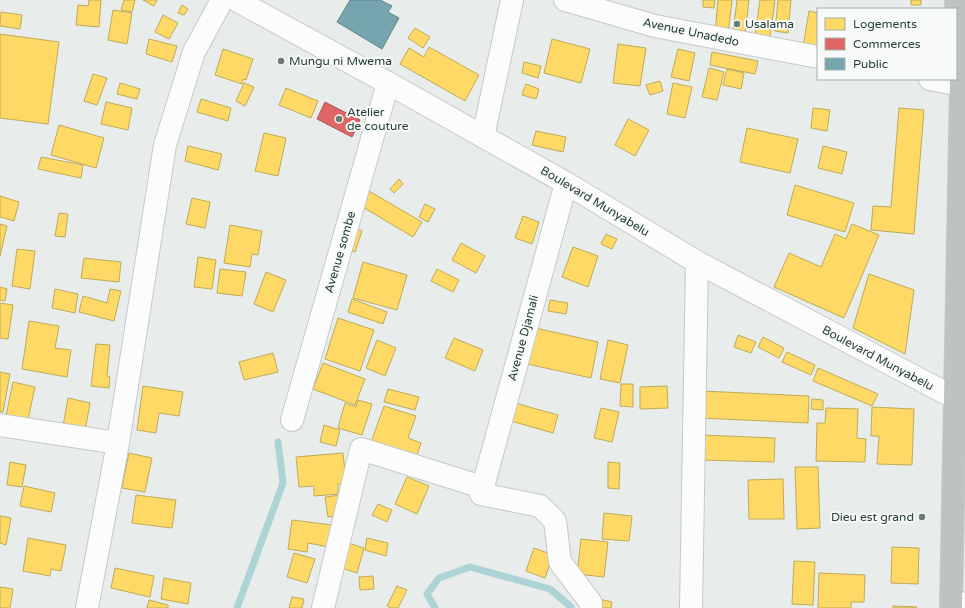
<svg xmlns="http://www.w3.org/2000/svg" width="965" height="608" font-family="'Varela Round',sans-serif">
  <rect width="100%" height="100%" fill="#e8ecea"/>
  <path fill="#ffd966" stroke="#beab58" d="M89 0H101L99 27 76 25 78 5 88 6Z
    M124 0H135L132 12 121 10Z
    M143 0H157L154 6Z
    M703 0H715L714 8 703 7Z
    M718 0H732L728 34 715 33Z
    M737 0H749L745 35 733 33Z
    M760 0H775L770 38 755 36Z
    M778 0H791L788 33 775 31Z
    M911 0H921V5H911Z
    M182 5 188 9 184 15 178 13Z
    M113 10 132 13 127 44 108 40Z
    M809 11 818 13V56L802 53Z
    M1 12 22 15 20 29 0 26Z
    M163 15 178 23 169 39 155 32Z
    M415 28 430 37 423 48 408 38Z
    M0 34 59 42 48 124 0 118Z
    M149 39 177 46 172 62 146 54Z
    M552 39 590 49 581 83 544 73Z
    M618 44 646 48 640 86 613 83Z
    M429 47 479 75 465 101 400 64 409 48 424 57Z
    M223 49 253 59 246 80 243 79 242 84 215 75Z
    M678 49 695 53 689 81 671 77Z
    M712 52 758 61 755 74 710 65Z
    M524 62 541 66 538 78 522 73Z
    M709 68 724 72 717 100 702 97Z
    M727 69 744 73 741 89 723 85Z
    M93 74 107 78 97 105 84 101Z
    M660 81 663 91 650 95 646 85Z
    M120 83 140 89 137 99 117 94Z
    M244 83 254 87 245 106 236 101Z
    M673 83 692 87 685 118 667 114Z
    M526 84 539 89 536 99 522 95Z
    M286 88 318 101 311 118 279 105Z
    M201 99 231 108 228 121 197 112Z
    M106 102 132 108 128 130 101 124Z
    M813 108 830 110 827 131 811 128Z
    M899 108 924 110 914 234 871 230 873 206 891 207Z
    M628 119 649 130 635 156 615 145Z
    M59 125 104 138 96 168 51 155Z
    M747 128 798 139 790 173 740 162Z
    M536 131 566 137 563 152 532 145Z
    M264 133 286 138 278 176 255 171Z
    M188 146 222 154 218 170 185 161Z
    M823 146 847 152 842 174 818 168Z
    M41 157 83 165 81 178 38 169Z
    M399 179 403 184 394 193 390 189Z
    M795 185 854 203 845 232 787 215Z
    M369 191 422 222 413 237 361 206Z
    M0 196 19 202 14 221 0 217Z
    M192 198 210 202 205 228 186 224Z
    M425 204 435 209 428 222 419 217Z
    M59 213 68 214 65 237 55 236Z
    M523 216 539 222 532 244 515 238Z
    M0 224 7 226 0 256Z
    M345 224 362 231 355 252 337 245Z
    M852 224 879 235 844 318 774 287 789 253 821 267 835 234 846 239Z
    M230 225 262 231 258 255 252 254 250 267 224 263Z
    M606 234 617 239 612 249 601 244Z
    M461 243 485 256 476 273 452 260Z
    M573 247 598 256 588 287 562 277Z
    M17 249 35 251 30 289 12 286Z
    M198 257 216 260 212 289 194 287Z
    M84 258 121 262 119 282 81 278Z
    M363 262 407 275 397 310 353 298Z
    M220 269 246 272 242 296 217 293Z
    M437 269 459 280 453 292 431 281Z
    M266 272 286 280 273 312 254 304Z
    M869 274 914 290 905 354 853 328Z
    M0 287 7 289 5 301 0 300Z
    M55 289 78 294 75 313 52 308Z
    M110 289 121 291 114 321 79 312 83 296 107 303Z
    M352 299 387 312 383 324 348 312Z
    M550 300 568 303 566 314 548 311Z
    M0 303 13 305 8 339 0 338Z
    M338 318 374 330 360 371 325 359Z
    M29 321 59 326 55 348 71 350 67 377 22 369Z
    M531 327 598 342 591 378 523 363Z
    M738 335 756 342 751 353 734 347Z
    M763 337 784 348 779 358 758 347Z
    M454 338 483 350 475 371 445 358Z
    M377 340 396 348 385 376 366 368Z
    M608 340 628 345 620 383 600 379Z
    M96 344 110 345 107 376 110 377 109 388 91 386Z
    M787 352 815 365 811 375 782 362Z
    M273 353 278 372 244 380 239 362Z
    M323 363 365 379 355 405 313 389Z
    M818 368 878 394 872 406 813 381Z
    M0 372 10 374 3 412H0Z
    M13 382 35 387 28 420 6 416Z
    M621 384H633V407L620 406Z
    M143 386 183 392 179 416 159 413 156 433 137 430Z
    M667 386 668 408 640 409V387Z
    M388 389 419 397 415 410 384 402Z
    M702 391 809 396 808 423 701 418Z
    M68 398 90 403 85 431 63 426Z
    M812 399 823 400V410L811 409Z
    M358 400 372 404 362 435 338 428 345 403 356 407Z
    M515 403 558 415 553 433 511 421Z
    M384 406 416 416 408 438 421 443 414 464 369 448Z
    M872 407 914 409 912 465 877 464 879 436H871Z
    M601 408 619 412 612 442 594 438Z
    M826 408 858 409 857 438 866 439 865 462 816 461 817 423H825Z
    M324 425 340 430 336 446 320 442Z
    M701 435 775 438 774 462 700 460Z
    M129 453 152 458 145 492 122 488Z
    M343 453 346 483 338 484V494L314 496V486L299 487 296 457Z
    M10 462 26 465 22 487 7 485Z
    M608 462 620 463 619 489 608 488Z
    M795 467H818L820 528 797 529Z
    M407 477 429 486 417 514 395 504Z
    M783 479 784 519H749L748 480Z
    M24 486 55 493 51 512 20 506Z
    M136 495 176 500 172 528 132 523Z
    M340 495 343 515 328 517 325 497Z
    M378 504 392 510 387 522 372 515Z
    M604 513 632 516 629 541 602 539Z
    M0 516 11 518 6 545 0 543Z
    M292 520 332 525 329 547 308 543 307 552 288 549Z
    M28 538 66 545 61 571 51 569 50 576 23 571Z
    M367 538 388 543 386 556 365 550Z
    M581 539 608 542 604 577 577 574Z
    M348 543 364 548 357 573 341 568Z
    M892 547 919 548 918 584 891 583Z
    M534 548 553 555 545 578 526 571Z
    M294 553 315 559 307 583 287 577Z
    M794 561 815 562 813 605 792 604Z
    M115 568 154 576 150 597 111 588Z
    M819 573 865 575 864 602H851V608H818Z
    M373 576 374 589 360 590 359 577Z
    M164 578 191 583 188 604 161 599Z
    M397 586 407 590 398 608H391L387 606Z
    M0 587 13 589 10 608H0Z
    M292 597 304 599 302 608H289Z
    M599 599 612 602 611 608H597Z
    M149 600 168 605V608H147Z
    M893 606 917 607 916 608H893Z"/>
  <path fill="#e06666" stroke="#a85a58" d="M325 102 360 120 352 137 317 119Z"/>
  <path fill="#76a5af" stroke="#5e868b" d="M350 0H380L392 6 388 12 399 18 382 49 337 22Z"/>
  <g fill="none" stroke-linecap="round" stroke-linejoin="round">
    <path stroke="#acd3d6" stroke-width="7" d="M237 608 283 483 278 442
      M435 608 427 594 439 578 470 567 550 589 571 607"/>
    <g stroke="#c5c9c7" stroke-width="24">
      <path id="minor" d="M236 0 388 83 566 183 697 262 955 398
        M565 0 655 26 818 57
        M930 79 961 85
        M483 137 512 0
        M566 183 481 494 540 506 555 521 560 562 591 603V608
        M292 420 388 83
        M0 425 118 443
        M951 601 965 604
        M87 608 118 443 165 145 194 52 222 0
        M323 608 361 449 482 487
        M691 608 697 262"/>
    </g>
    <g stroke="#c3cac8" stroke-width="24">
      <path id="highway" d="M951 608 961 85 956 0"/>
    </g>
    <use href="#minor" stroke="#fcfcfc" stroke-width="22"/>
    <use href="#highway" stroke="#bdc3c1" stroke-width="22"/>
  </g>
  <g fill="#6a7c76" stroke="#f7faf8" stroke-width="1.5">
    <circle cx="737" cy="24" r="4"/>
    <circle cx="281" cy="61" r="4"/>
    <circle cx="339" cy="119" r="4"/>
    <circle cx="922" cy="517" r="4"/>
  </g>
  <g text-anchor="middle" stroke-width="4" stroke-linejoin="round" paint-order="stroke">
    <g font-size="12" fill="#263f37" stroke="#f7faf8" text-anchor="start">
      <text x="745" y="28">Usalama</text>
      <text x="289" y="65">Mungu ni Mwema</text>
      <text x="347" y="116">Atelier<tspan x="347" dy="14">de couture</tspan></text>
      <text x="914" y="521" text-anchor="end">Dieu est grand</text>
    </g>
    <g font-size="12" fill="#263f37" stroke="#f7faf8">
      <text transform="translate(691 32) rotate(12)" y="4">Avenue Unadedo</text>
      <text transform="translate(595 201) rotate(31)" y="4">Boulevard Munyabelu</text>
      <text transform="translate(340 252) rotate(-74)" y="4">Avenue sombe</text>
      <text transform="translate(523 338) rotate(-75)" y="4">Avenue Djamali</text>
      <text transform="translate(878 358) rotate(28)" y="4">Boulevard Munyabelu</text>
    </g>
  </g>
  <rect x="817" y="8" width="140" height="72" fill="#f7faf8" stroke="#a3afab"/>
  <rect x="825" y="18" width="20" height="12" fill="#ffd966" stroke="#a3afab"/>
  <text x="853" y="28" font-size="12" fill="#263f37">Logements</text>
  <rect x="825" y="38" width="20" height="12" fill="#e06666" stroke="#a3afab"/>
  <text x="853" y="48" font-size="12" fill="#263f37">Commerces</text>
  <rect x="825" y="58" width="20" height="12" fill="#76a5af" stroke="#a3afab"/>
  <text x="853" y="68" font-size="12" fill="#263f37">Public</text>
</svg>
